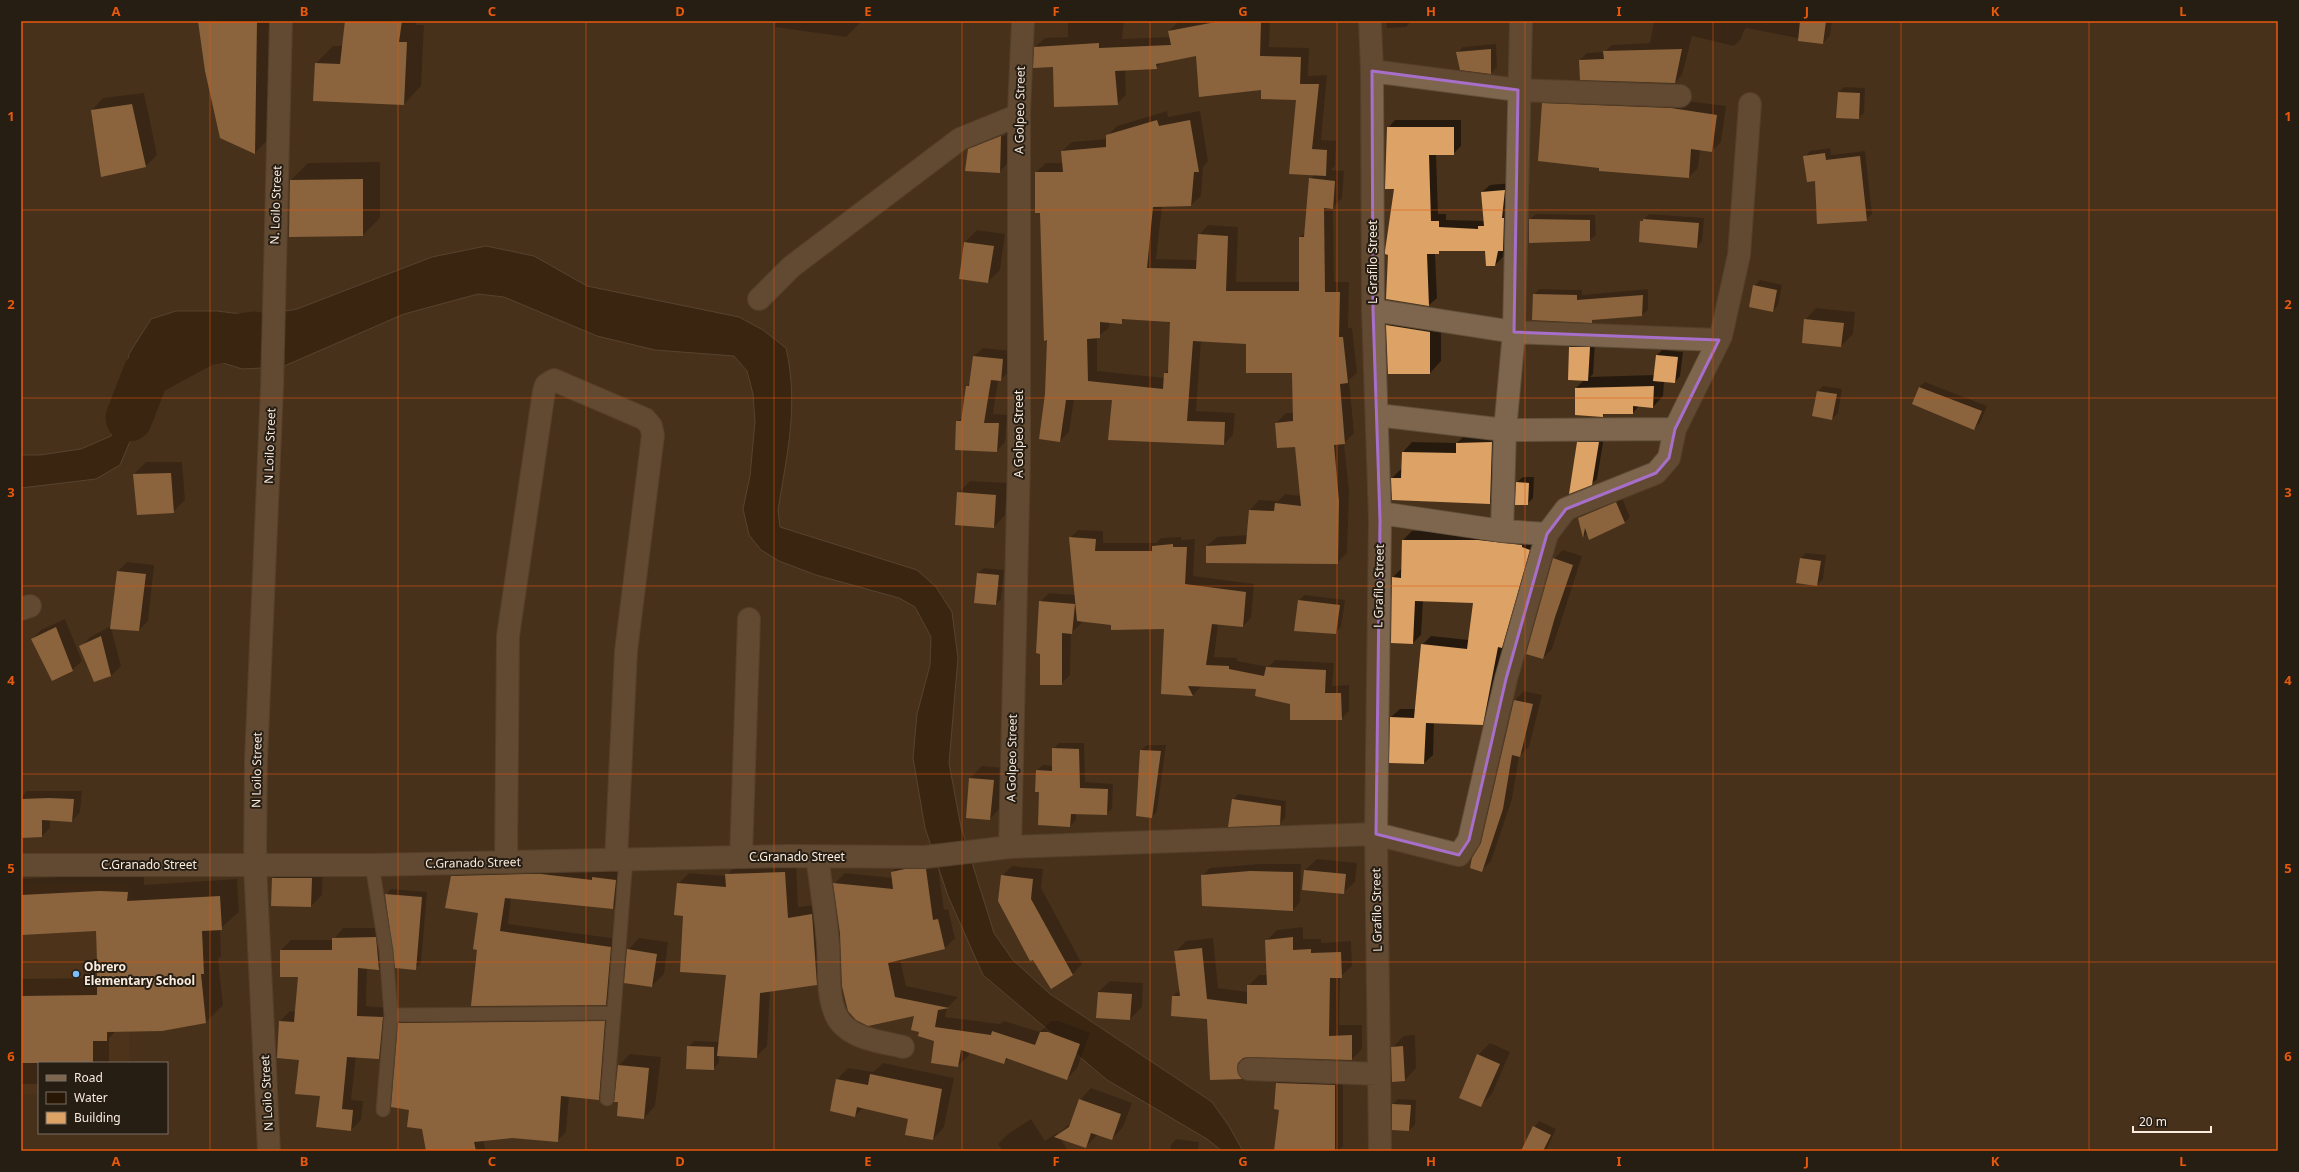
<svg xmlns="http://www.w3.org/2000/svg" width="2299" height="1172" font-family="'Noto Sans',sans-serif">
  <rect width="100%" height="100%" fill="#48321b"/>
  <path fill="#513619" d="M21 883 132 885 129 1063H39V1094L21 1095Z"/>
  <path fill="#281704" stroke="#675745" d="M486 246 534 256 587 286 739 317 763 330 786 348C799 405 787 454 778 510L780 527 917 570 936 587 952 612 958 658 949 763 961 827 994 933 1013 960 1050 994 1212 1102 1229 1126 1243 1151H1222L1207 1139 1107 1080 983 975 948 896 925 828 913 758 917 714 930 665 931 637 915 607 899 598 816 575 779 561 761 550 749 535 743 509 750 476 755 422 753 394 747 371 734 356 655 350 597 336 504 297 478 294 404 314 282 367 242 369 211 359 186 347 169 349 120 465 96 479 21 488V455H40L81 449 111 436 121 422 122 398 129 354 151 319 176 311H217L256 316 297 309 432 257Z"/>
  <path fill="#0007" fill-rule="evenodd" d="M199 21H278L276 131 255 153Z
    M346 21H416V25H424L421 86 404 104 316 63 333 46H343Z
    M776 21H862L846 37 775 27Z
    M1068 21H1124L1122 39 1170 37 1169 31 1178 22 1184 21H1270L1269 47 1309 48 1308 76 1327 75 1321 140 1336 141 1335 166 1331 170 1344 171 1342 198 1333 207 1334 282H1349L1348 328H1352L1357 373 1349 380 1354 433 1344 443 1349 491 1347 553 1337 563 1207 546 1217 537 1248 535 1250 510 1259 500 1278 501 1285 494 1301 496 1296 446 1276 423 1286 413H1294L1293 372 1247 343 1201 341 1196 411 1235 413 1233 435 1224 444 1113 399H1074L1069 432 1060 441 1046 394 1048 339 1041 212 1036 172 1046 163H1064L1062 151 1072 142 1107 139V136L1117 126 1167 111 1168 117 1200 111 1208 161 1203 167 1201 196 1191 205 1162 206 1156 259 1197 260 1199 235 1208 225 1238 227 1236 282H1300V237L1305 233 1310 179 1314 175 1297 99 1262 89 1197 55 1162 62 1156 68 1125 69 1126 95 1117 104 1054 66 1035 47 1045 38 1068 37ZM1126 318 1171 321 1169 369 1165 373V378L1097 371V337L1109 328V322H1121Z
    M1386 21H1411L1406 27 1387 28Z
    M1654 21H1832L1830 36 1823 43 1746 28 1743 32 1741 39 1734 46 1692 36 1682 75 1675 82 1580 60 1587 53 1604 52 1612 45 1650 43Z
    M1496 44 1497 67 1491 73 1460 69 1458 52 1463 47Z
    M1844 87 1865 88 1864 113 1858 118 1839 92Z
    M144 93 157 155 146 166 92 110 103 98Z
    M1553 94 1680 100 1726 106 1721 142 1712 151 1700 150 1698 168 1689 177 1600 167 1543 104Z
    M1395 120H1461V146L1453 154H1436L1438 214H1446V220L1484 221 1482 192 1490 185 1512 183 1510 243 1504 249 1503 257 1495 265 1486 250H1442L1435 253 1437 298 1429 305 1387 299 1395 188 1388 128Z
    M1012 125 1011 160 999 172 969 150 980 138ZM1005 133 1006 135 978 146V144Z
    M1830 148 1831 155 1865 151 1872 214 1866 220 1816 180 1805 156 1810 151Z
    M380 162V218L363 235 291 180 308 163Z
    M1536 214 1595 215 1596 235 1590 240 1530 219Z
    M1649 214 1704 218 1702 241 1697 247 1641 222Z
    M977 230 1005 234 1000 270 988 282 960 278 965 242Z
    M1760 280 1782 285 1778 305 1773 311 1754 286Z
    M1539 289 1582 290V295L1648 289V310L1642 315 1594 318 1591 322 1534 295Z
    M1816 308 1855 312 1853 334 1841 346 1805 320Z
    M1399 314 1441 320V361L1430 373H1389L1387 325Z
    M1576 342H1595L1593 374 1590 377 1655 375 1657 355 1662 350 1683 352 1680 376 1675 382 1664 381 1663 396 1653 407 1639 406 1633 413H1605L1603 416 1576 388 1584 380 1570 347Z
    M983 348 1012 351 1009 372 1000 380H998L993 414 1007 415 1005 442 997 451 957 422 963 416 967 386 971 382 974 356Z
    M1925 382 1987 406 1980 423 1974 429 1919 387Z
    M1823 386 1842 389 1838 413 1832 419 1813 415 1818 391Z
    M1501 433 1500 493 1490 503 1392 478 1402 468 1403 452 1412 442 1457 443 1466 434Z
    M1584 437H1604L1597 479 1591 484 1578 443Z
    M146 462H182L185 500 173 512 138 514 134 474Z
    M1523 477H1534L1533 498 1527 504 1517 482Z
    M970 481 1007 483 1005 515 994 527 958 493Z
    M1622 498 1630 517 1625 522 1588 532 1584 536 1579 518 1585 512Z
    M1078 530 1103 531V543H1156L1161 538 1181 537V540L1195 539 1193 576 1254 584 1251 618 1243 626 1218 624 1214 657 1237 658V661L1268 667 1275 660 1334 663 1332 686 1349 685V711L1341 719 1291 703 1258 688 1200 685 1201 687 1193 695 1162 693 1165 628 1081 621V624L1071 633 1070 675 1061 684 1040 602 1049 593 1075 595 1070 538Z
    M1412 531 1488 532 1538 541 1491 715 1482 724 1434 722 1433 755 1424 763 1391 717 1400 709H1416L1422 645 1431 636 1469 640 1474 602 1423 600 1421 635 1413 643 1393 577 1401 569 1403 540Z
    M1563 550 1582 556 1552 649 1543 658 1554 559Z
    M1806 553 1826 555 1823 579 1817 585 1800 559Z
    M127 562 154 565 148 621 139 630 111 628 121 666 111 676 81 647 90 637 111 626 118 571Z
    M984 568 1004 570 1001 599 996 604 978 573Z
    M1305 595 1345 600 1341 627 1335 633 1295 630 1299 600Z
    M65 619 82 661 72 670 32 639 41 630Z
    M1524 691 1542 695 1529 747 1519 756 1512 799 1491 861 1482 870V843L1515 700Z
    M1059 743H1084L1085 782 1113 784 1112 809 1106 814 1076 813V820L1070 826 1037 770 1043 765 1053 766V749Z
    M1147 745H1166L1157 811 1152 817 1141 750Z
    M982 766 1005 768 1001 807 990 819 970 778Z
    M27 791H82L80 812 72 821 50 820V828L42 836 21 837V797Z
    M1238 794 1286 801 1285 818 1279 824 1233 800Z
    M937 859 944 910 948 909 955 938 944 949 900 959 906 986 958 997 947 1008 945 1017 1000 1024 1004 1021 1040 1032 1051 1021H1059L1090 1033 1077 1068 1067 1079 1009 1058 1003 1063 969 1052V1055L958 1066 935 1041 920 1031 915 1014 868 1025 841 933 834 884 845 873 893 878 892 872 903 861Z
    M1317 859 1357 863 1355 882 1343 893 1305 870Z
    M796 861 798 907 823 904 827 973 816 984 770 991 767 1046 756 1057 719 1055V1063L713 1069 688 1047 694 1041 720 1042 727 974 684 915 678 884 689 873 726 876 737 864Z
    M1259 864H1301L1300 902 1293 910 1202 876 1210 868Z
    M285 866H323L322 895 311 906 272 905 273 878Z
    M550 866 598 872 601 869 624 872 621 900 613 908 511 897 508 924 618 939 614 996 606 1004 478 949 480 912 452 876 460 868Z
    M1012 866 1043 869 1041 888 1082 964 1072 975 1002 876Z
    M116 874 144 875V885L237 879 239 912 220 929 221 956 218 959 223 1005 206 1022 116 1031 109 1038V1063H39V1084H21V979L98 978 96 930 21 934V879Z
    M391 889 427 892 421 963 415 968 386 895Z
    M1303 927V939H1321V943L1351 941 1352 966 1340 977 1339 1025H1362V1049L1352 1059 1247 1056 1252 1067 1241 1078 1208 1018 1173 996 1180 990 1175 952 1186 941 1213 938 1218 988 1248 992V986L1259 975H1268L1266 941 1277 930Z
    M343 928H385L388 959 379 969 367 968 366 1006 392 1008 389 1048 379 1058 356 1056 351 1100 363 1101 361 1120 351 1130 321 1095 300 1059 278 1057 280 1021 290 1011 296 1012 299 976 281 950 291 940H333Z
    M639 938 668 942 664 974 652 986 628 950Z
    M1110 981 1143 983 1142 1007 1130 1019 1098 992Z
    M613 1013 607 1091 599 1099 569 1096 566 1132 557 1141 512 1137 483 1140 486 1151H427L423 1128 410 1109 399 1023 408 1015Z
    M1415 1035 1416 1068 1405 1080 1392 1048 1404 1036Z
    M1490 1043 1510 1052 1492 1094 1480 1106 1478 1055Z
    M630 1054 661 1057 655 1106 644 1118 619 1101V1065Z
    M883 1063 954 1078 944 1127 933 1139 909 1118 863 1108 855 1116 831 1111 837 1079 848 1068 873 1072Z
    M1286 1074 1343 1076V1146L1338 1151H1276L1280 1109 1275 1108 1277 1083Z
    M1091 1088 1132 1103 1123 1127 1112 1139 1098 1134 1086 1147 1060 1138 1068 1151H1003L998 1144 1008 1134 1031 1119 1045 1141 1057 1133 1058 1134 1072 1122 1080 1100Z
    M1398 1099 1416 1100 1415 1125 1409 1130 1393 1104Z
    M1539 1121 1556 1129 1546 1151H1522L1534 1127Z
    M1176 1139 1199 1142 1198 1151H1170L1171 1145Z"/>
  <g fill="none" stroke-linecap="round" stroke-linejoin="round">
    <path stroke="#281704" stroke-width="47" d="M129 418 146 374 205 342 254 335"/>
  </g>
  <path fill="#dca266" fill-rule="evenodd" d="M198 21H257L255 154 220 138 205 71Z
    M345 21H402L399 42H407L404 105 313 101 315 63 340 64Z
    M1221 21H1261L1260 56 1301 57 1300 84H1319L1312 149 1327 150 1326 176 1289 174 1296 100 1261 99V90L1199 97 1196 56 1156 64 1157 69 1115 71 1118 105 1054 107 1053 67 1033 68 1034 47 1099 43V48L1171 45 1168 31Z
    M1800 21H1826L1823 44 1798 41Z
    M1491 49V74L1460 70 1456 52Z
    M1682 49 1675 83 1580 80 1579 60 1604 59 1603 51Z
    M1838 92 1860 93 1859 119 1836 118Z
    M1542 103 1671 108 1717 115 1712 152 1691 149 1689 178 1599 171V168L1538 161Z
    M132 104 146 167 101 177 91 110Z
    M1157 120 1159 126 1190 120 1199 172H1194L1191 206 1153 207 1147 268 1196 269 1198 234 1228 236 1226 291H1299V237H1304L1309 178 1335 181 1333 209 1324 208 1325 292H1340L1339 337H1343L1348 383 1340 384 1345 444 1334 445 1339 501 1338 564 1206 563V546L1246 544 1249 510 1274 511 1275 503 1301 506 1295 447 1277 448 1275 423 1293 421 1292 373H1246V344L1193 341 1187 421 1225 422 1224 445 1108 440 1112 400H1066L1060 442 1039 439 1045 394 1047 340 1044 341 1040 213H1035V172H1063L1061 151 1106 147V135ZM1122 319 1170 322 1168 373H1164L1163 389 1088 381 1087 339 1100 338V322L1122 324Z
    M1387 127H1454V155H1429L1431 221H1439V227L1478 229V226H1484L1481 192 1505 190 1502 218H1504L1503 251H1498L1495 266H1486L1485 251H1439V254H1427L1429 306 1386 299 1388 255 1385 254V251L1394 189H1385Z
    M1001 136 1000 173 965 171 968 149Z
    M1825 153 1826 160 1860 156 1867 221 1817 224 1815 181 1807 182 1803 156Z
    M363 179V236L289 237 290 180Z
    M1529 219 1590 220V241L1529 243Z
    M1643 219 1699 223 1697 248 1639 242 1640 221H1643Z
    M964 242 994 246 988 283 959 279Z
    M1753 285 1777 290 1773 312 1749 307Z
    M1533 294 1577 295V300L1643 295 1642 316 1592 320V323L1532 320Z
    M1804 319 1844 323 1841 347 1802 343Z
    M1386 325 1430 332V374H1388Z
    M1569 347H1590L1588 381 1568 380Z
    M1656 355 1678 357 1675 383 1653 381Z
    M973 356 1003 359 1001 381 991 380 984 423H999L997 452 955 450 956 421H961L966 386H969Z
    M1654 386 1653 408 1633 406V414H1603V417L1575 415V388Z
    M1919 387 1982 411 1974 430 1912 404Z
    M1817 391 1837 394 1832 420 1812 416Z
    M1492 442 1490 504 1392 500 1391 478H1401L1402 452 1456 453V443Z
    M1577 442H1599L1592 485 1569 494Z
    M171 473 174 513 137 515 133 474Z
    M1516 482 1529 483 1528 505H1515Z
    M957 492 996 495 994 528 955 525Z
    M1616 502 1625 523 1589 540 1585 528 1583 538 1578 518Z
    M1069 537 1096 539 1095 551H1152V546L1173 544V547H1187L1185 584 1246 592 1243 627 1212 624 1206 665 1229 666V669L1264 676 1266 667 1326 670 1325 693H1341L1342 720H1290V704L1255 696 1256 689 1188 686 1193 696 1161 694 1164 629 1111 630V625L1077 621Z
    M1402 540H1478L1522 545V547L1530 550 1502 648 1498 647 1483 725 1426 723 1424 764 1389 763 1390 717 1414 718 1421 644 1467 649 1473 603 1415 601 1413 644 1391 643 1392 577 1401 578Z
    M1553 558 1573 565 1555 617 1543 659 1526 654Z
    M1800 558 1821 561 1817 586 1796 583Z
    M117 571 146 574 139 631 110 629Z
    M977 573 999 575 996 605 974 603Z
    M1298 600 1340 605 1336 634 1294 631Z
    M1039 601 1075 604 1072 634 1062 633V685H1040V654L1036 653Z
    M56 627 73 671 52 681 31 639Z
    M101 636 111 676 94 682 79 646Z
    M1514 700 1533 704 1520 757 1512 755 1503 809 1482 872 1470 868 1472 858 1481 843Z
    M1052 748 1079 749 1080 788 1108 789 1107 815 1071 814 1070 827 1038 825 1039 792H1035L1036 770 1052 771Z
    M1140 750 1161 751 1152 818 1136 816Z
    M969 778 994 780 990 820 966 818Z
    M49 798 74 799 72 822 42 820V837L21 838V799Z
    M1232 799 1281 806 1280 825 1228 827Z
    M905 869H926L933 920 938 919 945 949 888 963 895 997 949 1008 938 1010 935 1027 991 1035 992 1031 1035 1045 1040 1032H1048L1080 1044 1067 1080 1006 1058 1004 1064 961 1050 958 1067 931 1063 934 1041 918 1036 919 1032 911 1030 914 1016 868 1026 856 1020 848 1011 842 986 840 933 833 883 893 889 891 872Z
    M1304 870 1346 874 1344 894 1302 890Z
    M1250 871 1293 872V911L1202 906 1201 875Z
    M785 872 788 918 812 914 817 985 760 993 757 1058 717 1056 726 975 680 972 683 916 674 915 677 883 726 887 725 874Z
    M525 874H541L592 880V877L616 880 613 909 505 898 500 931 611 947 606 1005 471 1006 477 950 473 949 478 913 445 908 451 876Z
    M1001 875 1033 879 1031 899 1073 975 1051 989 1033 960 1030 961 998 901Z
    M272 878H312L311 907 271 906Z
    M99 891 128 892 127 901 220 896 222 930 202 931 204 974H201L206 1023 162 1031 107 1032V1041H93V1063H21V996L97 995V961L96 931 21 935V895Z
    M385 894 422 897 416 970 395 968Z
    M376 937 379 970 358 968 357 1016 383 1017 379 1059 347 1057 342 1109 353 1110 351 1131 316 1127 320 1096 295 1094 299 1060 277 1058 279 1021 294 1022 298 977H280V950H332V938Z
    M1293 937V950L1311 949V953L1341 952 1342 978H1330L1329 1036 1352 1035V1060L1249 1057 1243 1058 1238 1063 1237 1069 1242 1079 1210 1080 1207 1019 1171 1016 1172 996H1180L1174 951 1202 948 1207 999 1247 1004V985H1267L1265 940Z
    M627 949 657 954 652 987 624 983Z
    M1098 992 1132 994 1130 1020 1096 1018Z
    M605 1021 599 1100 561 1096 558 1142 512 1138 474 1142 476 1151H426L422 1129 407 1127 409 1110 391 1107 398 1023Z
    M687 1046 714 1047V1070L686 1069Z
    M1403 1046 1405 1081 1392 1082 1391 1047Z
    M1477 1054 1500 1064 1481 1107 1459 1098Z
    M618 1065 649 1068 644 1119 617 1116 618 1102H614Z
    M870 1074 942 1089 933 1140 905 1135 908 1119 857 1107 855 1117 830 1111 836 1079 868 1085Z
    M1276 1083 1335 1085V1151H1274L1279 1110 1274 1109Z
    M1079 1099 1121 1114 1112 1140 1091 1133 1086 1148 1054 1137 1069 1127Z
    M1392 1104 1411 1105 1409 1131 1392 1130Z
    M1533 1126 1551 1135 1543 1151H1521Z"/>
  <g fill="none" stroke-linecap="round" stroke-linejoin="round">
    <g stroke="#62503c" stroke-width="15">
      <path id="lane" d="M372 865 386 951 391 1015 383 1110
        M391 1015 613 1013
        M607 1099 626 859"/>
    </g>
    <g stroke="#62503c" stroke-width="24">
      <path id="street" d="M1370 21 1372 71 1373 310 1380 520 1376 834 1380 1151
        M1372 71 1518 90 1680 96
        M759 299 791 267 960 139 1019 115
        M1373 310 1514 332 1719 340
        M1377 415 1505 430 1675 429 1721 336 1739 255 1750 104
        M1380 513 1502 531 1505 430 1514 332 1521 21
        M1502 531 1547 534
        M21 609 30 606
        M1010 847 1019 459V111L1023 21
        M741 857 749 619
        M817 857C821 886 826 916 828 945 830 967 825 1008 843 1025 858 1040 883 1042 903 1047
        M506 862 508 636 544 391 546 385 554 380 645 419 651 426 653 435 626 651 616 860
        M21 865H372L788 856 925 857 1010 847 1376 834 1459 855 1469 840 1506 679 1547 534 1566 509 1656 473 1669 458 1675 429
        M1249 1069 1379 1074
        M269 1151 255 865 256 760 272 388 281 21"/>
    </g>
    <use href="#lane" stroke="#7e664e" stroke-width="13"/>
    <use href="#street" stroke="#7e664e" stroke-width="22"/>
  </g>
  <path d="M0 0H2299V1172H0ZM1372 71 1518 90 1514 332 1719 340 1675 429 1669 458 1656 473 1566 509 1547 534 1506 679 1469 840 1459 855 1376 834 1380 520 1373 310Z" fill="#48321b" fill-opacity=".55" fill-rule="evenodd"/>
  <path fill="none" stroke="#a76fca" stroke-width="3" stroke-linejoin="round" d="M1372 71 1518 90 1514 332 1719 340 1675 429 1669 458 1656 473 1566 509 1547 534 1506 679 1469 840 1459 855 1376 834 1380 520 1373 310Z"/>
  <path fill="none" stroke="#e8590c" stroke-width="1" stroke-opacity="0.55" d="M210 21V1151M398 21V1151M586 21V1151M774 21V1151M962 21V1151M1150 21V1151M1337 21V1151M1525 21V1151M1713 21V1151M1901 21V1151M2089 21V1151M21 210H2278M21 398H2278M21 586H2278M21 774H2278M21 962H2278"/>
  <circle fill="#7cbef9" stroke="#261d13" stroke-width="1.5" cx="76" cy="974" r="4"/>
  <g text-anchor="middle" stroke-width="4" stroke-linejoin="round" paint-order="stroke">
    <g font-size="12" fill="#f9ebde" stroke="#261d13">
      <text transform="translate(1020 110) rotate(-89)" y="4">A Golpeo Street</text>
      <text transform="translate(276 205) rotate(-88)" y="4">N. Loilo Street</text>
      <text transform="translate(1373 262) rotate(-90)" y="4">L Grafilo Street</text>
      <text transform="translate(1019 434) rotate(-90)" y="4">A Golpeo Street</text>
      <text transform="translate(270 446) rotate(-88)" y="4">N Loilo Street</text>
      <text transform="translate(1379 586) rotate(-89)" y="4">L Grafilo Street</text>
      <text transform="translate(1012 758) rotate(-89)" y="4">A Golpeo Street</text>
      <text transform="translate(257 770) rotate(-89)" y="4">N Loilo Street</text>
      <text x="797" y="861">C.Granado Street</text>
      <text transform="translate(473 863) rotate(-1)" y="4">C.Granado Street</text>
      <text x="149" y="869">C.Granado Street</text>
      <text transform="translate(1377 910) rotate(-91)" y="4">L Grafilo Street</text>
      <text transform="translate(267 1093) rotate(-93)" y="4">N Loilo Street</text>
    </g>
    <g font-size="12" font-weight="bold" fill="#f9ebde" stroke="#261d13" text-anchor="start">
      <text x="84" y="971">Obrero<tspan x="84" dy="14">Elementary School</tspan></text>
    </g>
  </g>
  <rect width="2299" height="1172" fill="none" stroke="#261d13" stroke-width="44"/>
  <rect x="38" y="1062" width="130" height="72" fill="#261d13" stroke="#7a6f64"/>
  <rect x="46" y="1075" width="20" height="6" fill="#7e664e" stroke="#7a6f64"/>
  <text x="74" y="1082" font-size="12" fill="#f9ebde">Road</text>
  <rect x="46" y="1092" width="20" height="12" fill="#281704" stroke="#7a6f64"/>
  <text x="74" y="1102" font-size="12" fill="#f9ebde">Water</text>
  <rect x="46" y="1112" width="20" height="12" fill="#dca266" stroke="#7a6f64"/>
  <text x="74" y="1122" font-size="12" fill="#f9ebde">Building</text>
  <path d="M2133 1126v6h78v-6" fill="none" stroke="#f9ebde" stroke-width="2"/>
  <text x="2139" y="1126" font-size="12" fill="#f9ebde" stroke="#261d13" stroke-width="3" paint-order="stroke">20 m</text>
  <rect x="22" y="22" width="2255" height="1128" fill="none" stroke="#e8590c" stroke-width="1.5"/>
  <g font-size="13" text-anchor="middle" font-weight="bold" fill="#e8590c">
    <text x="116" y="16">A</text>
    <text x="304" y="16">B</text>
    <text x="492" y="16">C</text>
    <text x="680" y="16">D</text>
    <text x="868" y="16">E</text>
    <text x="1056" y="16">F</text>
    <text x="1243" y="16">G</text>
    <text x="1431" y="16">H</text>
    <text x="1619" y="16">I</text>
    <text x="1807" y="16">J</text>
    <text x="1995" y="16">K</text>
    <text x="2183" y="16">L</text>
    <text x="11" y="121">1</text>
    <text x="2288" y="121">1</text>
    <text x="11" y="309">2</text>
    <text x="2288" y="309">2</text>
    <text x="11" y="497">3</text>
    <text x="2288" y="497">3</text>
    <text x="11" y="685">4</text>
    <text x="2288" y="685">4</text>
    <text x="11" y="873">5</text>
    <text x="2288" y="873">5</text>
    <text x="11" y="1061">6</text>
    <text x="2288" y="1061">6</text>
    <text x="116" y="1166">A</text>
    <text x="304" y="1166">B</text>
    <text x="492" y="1166">C</text>
    <text x="680" y="1166">D</text>
    <text x="868" y="1166">E</text>
    <text x="1056" y="1166">F</text>
    <text x="1243" y="1166">G</text>
    <text x="1431" y="1166">H</text>
    <text x="1619" y="1166">I</text>
    <text x="1807" y="1166">J</text>
    <text x="1995" y="1166">K</text>
    <text x="2183" y="1166">L</text>
  </g>
</svg>
